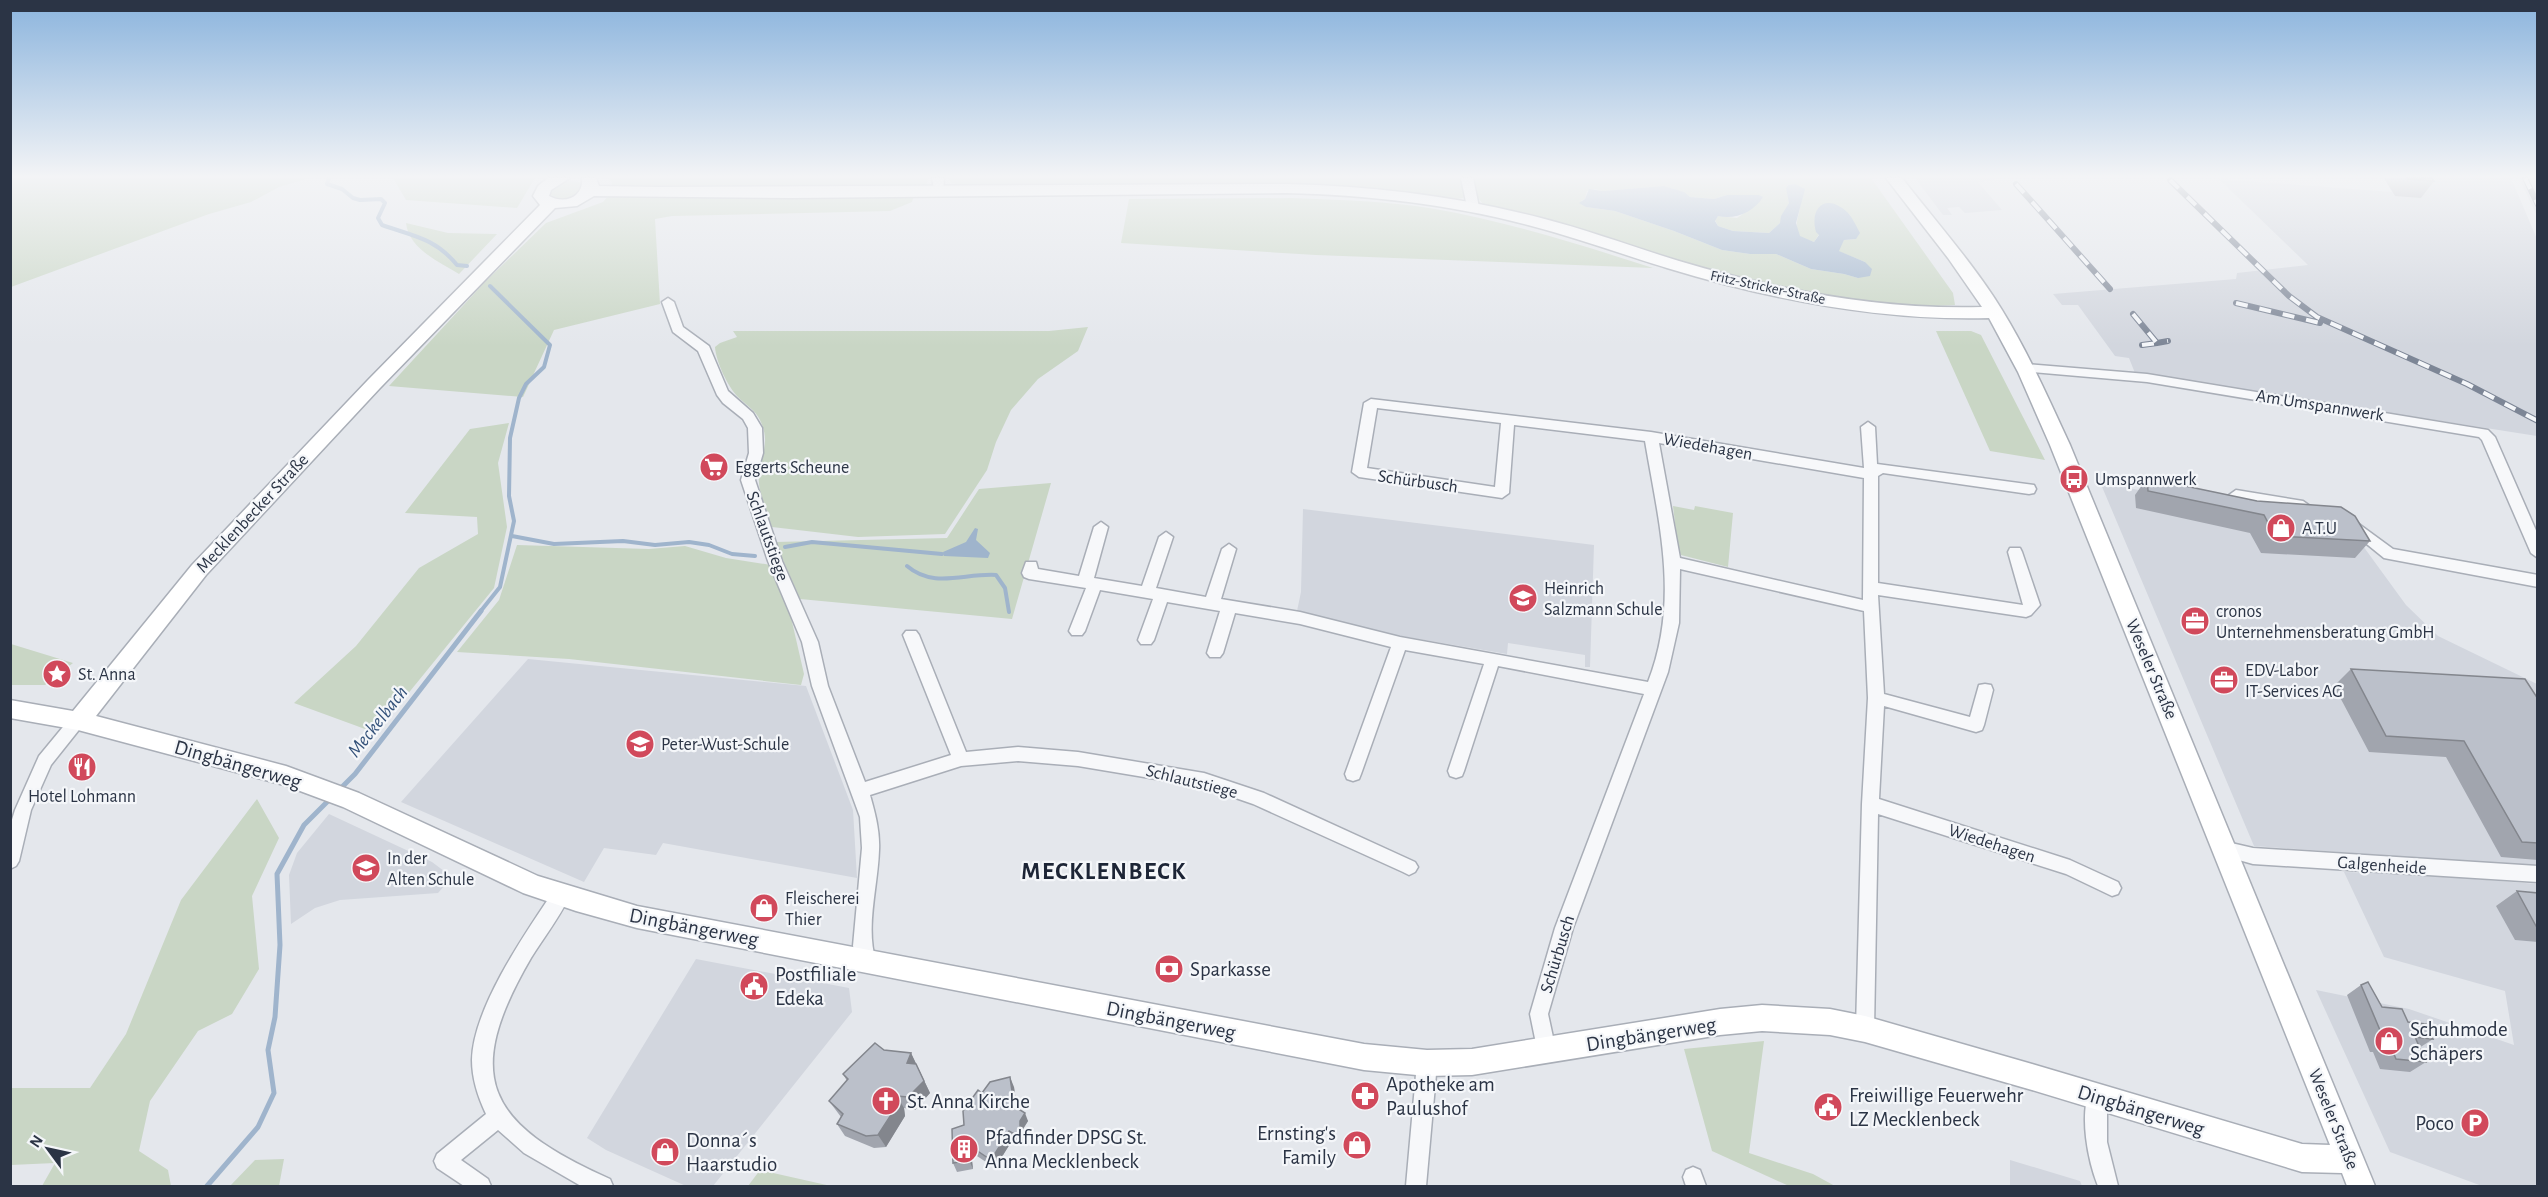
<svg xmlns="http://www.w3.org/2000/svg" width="2548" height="1197" font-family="'Alegreya Sans',sans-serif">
  <rect width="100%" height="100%" fill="#e4e7ec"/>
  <path fill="#d2d6de" d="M1915 178H2003L1978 182 2002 210 1965 213 1959 207 1947 208 1952 215H1943Z
    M2384 178H2511L2537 239V436L2135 373 2129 358 2115 356 2078 305H2062L2053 294 2236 279 2237 273 2308 265 2219 179 2392 192Z
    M2519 178H2537V216Z
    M2100 482 2355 535 2406 605 2438 636 2537 684V866L2254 846Z
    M1303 509 1594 545 1590 667H1585V655L1508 643 1507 654 1372 631 1297 611 1301 592Z
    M528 659 806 686 853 810 857 878 663 843 656 855 604 848 584 882 401 802Z
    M329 814 432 862 452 877 438 893 340 900 315 908 291 924 289 875 297 853Z
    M2344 872 2411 874 2537 884V1186H2482L2390 1152 2316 990 2409 1009 2514 1045 2505 991 2384 957Z
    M696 959 849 988 852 1012 713 1186H686L606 1150 587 1138Z
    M2010 1160 2080 1181 2082 1186H2010Z"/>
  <path fill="#c9d6c5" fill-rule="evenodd" d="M11 178H309L279 187 251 202 209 214 11 287Z
    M393 178H535L517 208 406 200Z
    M608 178H928L926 186 611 187 612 182Z
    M948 178H1462L1465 193 1463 198 1450 200 1381 190 971 188 952 183Z
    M1473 178H1871L1953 293 1955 305C1855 312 1755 283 1660 256 1602 239 1543 223 1485 206L1477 197ZM1795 184C1810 207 1789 220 1800 237L1814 242 1837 206 1850 215 1856 239 1844 240 1838 251 1865 262 1858 278 1844 274 1811 269 1776 254H1750L1722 250 1674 231 1615 211 1586 207 1581 201 1585 199 1587 191 1595 189 1603 191 1664 186 1683 192 1690 197 1714 199 1727 195H1744L1750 209 1737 218 1718 216 1715 220 1718 226 1733 231 1769 233 1780 223 1789 203 1787 185Z
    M572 181 582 183 583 190C572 199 564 201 550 197L549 190 558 183Z
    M609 195H914L912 202 890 211 672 216 655 219 660 304 554 330 523 397 389 386 484 283 546 223 603 202Z
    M1292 198C1340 200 1388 201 1435 209 1509 222 1581 245 1653 268L1316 255 1121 243 1129 199Z
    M406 223 448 233 497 234 459 274C438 261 409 249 406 223Z
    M1088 327 1078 351 1038 379 1011 410 996 442 987 470 945 534 858 537 772 527C767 512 757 491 759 474 761 453 771 443 760 420 756 411 745 404 738 397 728 387 716 362 715 347L720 343 737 337 733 331H1049Z
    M1936 331H1971L1981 335 2045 460 1990 451Z
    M509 423 498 463 507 527 494 588 376 733 294 703 356 646 419 568 478 534 477 517 405 513 470 429Z
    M1051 483 1012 619 800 599 775 542 947 538 979 489Z
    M1673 506 1694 510 1695 506 1733 513 1728 567 1681 555 1678 548Z
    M517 545 649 549 685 546 726 558 771 565 787 600 804 674 801 685 569 659 457 652 499 600Z
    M10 644H11L73 663 45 685H11Z
    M257 799 279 838 252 896 259 969 232 1014 198 1031 150 1101 139 1151 168 1170 171 1186H42L55 1163 11 1165V1088H90L126 1034 181 900Z
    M1764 1041 1749 1153 1813 1174 1835 1186H1789L1712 1151 1684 1049Z
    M284 1159 279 1186H230L255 1160Z
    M760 1170 831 1186H748Z"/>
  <path fill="#9fb4cc" d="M1795 184 1805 189 1796 223 1800 236 1814 242 1819 235 1816 232C1809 206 1827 193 1847 212 1853 218 1856 226 1860 233L1856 239 1844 240 1839 251 1865 262 1872 269 1870 276 1858 278 1844 274 1811 269 1776 254H1750L1722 250 1674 231 1615 211 1586 207 1579 203 1585 199 1589 189 1603 191 1664 186 1684 192 1690 197 1714 199 1727 195H1759L1763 197C1754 212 1735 220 1718 216L1715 221 1718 226 1733 231 1769 233 1780 223 1781 216 1789 203 1786 188 1788 185Z
    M975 528 978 529 976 540 990 553 988 558 944 556 943 552 966 542Z"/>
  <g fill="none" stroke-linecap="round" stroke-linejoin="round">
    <path stroke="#9fb4cc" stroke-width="4" d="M329 178 327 184 342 189 353 198 360 200 381 199 385 203 378 218 382 225C413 236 435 238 457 265L467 266
      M512 536 554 544 623 541 655 545 689 542 709 545 732 554 755 556
      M785 547 812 542 942 554
      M907 566C934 589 964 573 996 575L1005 588 1009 612
      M480 612 500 587 514 521 509 496 510 438 519 398 526 384 544 367 550 345 490 286"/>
    <path stroke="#9fb4cc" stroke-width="5" d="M338 791 355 774 481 611
      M207 1186 258 1127 274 1093 268 1050 275 1017 280 945 277 874 304 825 330 799"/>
    <g stroke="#a9aeb7" stroke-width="3">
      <path id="street" d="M932 178H944L943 194H935Z
        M1461 178H1473L1479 207 1477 209 1473 210 1467 207Z
        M668 298 674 302 683 327 709 346 728 391 753 413 762 428 763 453 755 480 782 561 818 642 828 686 865 782 951 755 903 635 906 631H916L919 635 966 752 1018 747 1078 752 1204 773 1264 793 1415 862 1418 867 1415 872 1409 875 1403 872 1253 804 1204 787 1078 766 1018 761 961 766 870 795C875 813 880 831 879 850 878 886 865 927 876 962L873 968 867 971 861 968 853 946 862 848 860 817 812 686 802 642 768 561 741 480 749 453 748 428 743 419 723 403 717 395 698 351 673 332 662 302Z
        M2025 364 2147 374 2488 430 2495 437 2538 535V558L2531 553 2482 440 2479 437 2147 382 2020 371 2019 368Z
        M1371 399 1651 432 1864 468 1861 427 1868 422 1875 427 1877 464 2034 485 2036 489 2034 493 2029 494 1883 473 1878 476V583L2023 605 2008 552 2010 548H2020L2022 552 2040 605 2031 615 2026 617 1878 595 1884 694 1970 717 1979 685 1985 684 1991 685 1993 690 1984 725 1982 730 1976 732 1884 706 1879 799 2070 860 2118 882 2121 888 2118 894 2112 896 2066 874 1878 814 1874 1029 1872 1035 1865 1038 1858 1035 1856 1029 1862 804 1868 698 1864 611 1680 569 1679 623 1668 672 1573 928 1548 1014 1556 1051 1553 1058 1546 1060 1539 1058 1530 1014 1555 928 1644 694 1498 666 1464 771 1462 776 1456 778 1450 776 1448 771 1484 664 1405 650 1361 774 1359 779 1353 781 1347 779 1345 774 1391 647 1300 624 1235 613 1223 653 1220 657H1210L1207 653 1220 611 1167 602 1154 640 1151 644H1141L1138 640 1153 599 1100 590 1085 631 1082 635H1072L1069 631 1086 588 1029 579 1024 577 1022 573 1026 562H1036L1038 569 1079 576 1094 527 1101 522 1108 527 1094 578 1142 586 1159 537 1166 532 1173 537 1156 588 1206 597 1222 549 1229 544 1236 549 1221 599 1300 612 1400 637 1648 682C1680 600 1659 524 1645 441L1514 425 1509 493 1502 498 1359 477 1352 472 1364 403ZM1377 408 1501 423 1495 487 1367 468ZM1659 443 1864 478 1863 600 1680 558Z
        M2236 490 2303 501 2310 506 2303 511 2231 499 2229 495Z
        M2352 519 2393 549 2538 575V587L2389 559 2384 558 2347 528 2345 524 2347 520Z
        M78 714 84 716 86 721 51 765 31 810 19 861 16 866 10 869V826L15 810 39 756 72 716Z
        M2227 842 2253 848 2538 866V882L2253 864 2221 855 2218 850 2221 845Z
        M561 887 567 889 570 895C560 917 544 937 531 958 461 1078 487 1124 610 1179L613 1186H581L524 1153 498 1130 461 1160 488 1179 491 1186H464L437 1168 434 1161 437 1154 486 1114C478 1097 472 1079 472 1060 473 1008 526 932 555 889Z
        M1427 1054 1434 1056 1437 1063 1426 1186H1406L1417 1063 1420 1056Z
        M2097 1086 2104 1089 2107 1096V1142L2118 1186H2098C2088 1161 2079 1116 2090 1089Z
        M1693 1167 1700 1170 1706 1186H1686L1683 1177 1686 1170Z"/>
    </g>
    <g stroke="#a9aeb7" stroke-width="3">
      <path id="secondary" d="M548 178H570L551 190 549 196C566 205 584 196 582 178H596L599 186 658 187 1286 184C1372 186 1457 196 1541 218 1588 230 1633 247 1679 261 1777 290 1880 310 1982 307L1948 258 1886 178H1902C1936 222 1973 263 2002 310 2028 352 2049 400 2070 445L2375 1186H2347L2342 1173 2302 1172 2032 1090 1865 1042 1830 1035 1762 1031 1720 1035 1472 1075 1427 1076 1364 1070 637 928 576 911 523 893 343 807 284 785 78 730 10 718V700L73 711 192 565 368 380 540 205 533 196 538 186ZM1286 193C1367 195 1449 204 1528 225 1575 237 1621 254 1667 268 1772 300 1880 321 1989 318L2018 372 2050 445 2330 1145 2302 1144 2032 1064 1865 1016 1830 1009 1762 1005 1720 1009 1472 1049 1427 1050 1364 1044 637 906 538 876 359 793 286 766 96 716 206 575 380 388 555 208 577 206 594 196 791 198Z"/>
    </g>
    <use href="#street" fill="#f7f8fa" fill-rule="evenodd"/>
    <use href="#secondary" fill="#fff" fill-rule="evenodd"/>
    <g stroke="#7d8696" stroke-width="6">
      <path id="rail" d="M2525 178 2538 205
        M2170 180 2289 296 2317 317 2467 384 2538 421
        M2016 184 2110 289
        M2236 303 2320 323
        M2133 314 2157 343 2168 341
        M2142 345 2157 343"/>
    </g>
    <use href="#rail" stroke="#f4f6f9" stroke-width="4" stroke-dasharray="12" stroke-linecap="butt"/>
  </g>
  <path fill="#a1a5ae" d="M2384 178H2432L2434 181 2421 198 2395 196Z
    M2147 478 2370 541 2355 558 2261 553 2250 533 2136 508 2135 495Z
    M2351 669 2538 699V860L2501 857 2446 757 2369 752 2334 686Z
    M2517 891 2538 893V942L2515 940 2496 906Z
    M2361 985 2382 1007 2408 1022 2433 1039 2419 1048 2426 1062 2410 1072 2380 1069 2373 1052H2370L2347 995Z
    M884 1050 911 1053 930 1093 915 1110 904 1108 905 1116 886 1147 874 1148 845 1136 837 1124 841 1117 829 1101 847 1081 843 1074Z
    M1014 1087 1016 1108 1028 1121 1023 1129 1024 1138 1020 1144 1013 1139 995 1168 971 1152 973 1169 957 1172 953 1163 964 1125 982 1093Z"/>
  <path fill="#83868d" d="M911 1053 930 1093 915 1110 908 1097 907 1063Z
    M1010 1077 1014 1087 1018 1115 1014 1106Z
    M897 1096 904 1108 905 1116 886 1147 878 1135Z
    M1025 1113 1028 1121 1023 1129 1024 1138 1020 1144 1016 1135 1020 1121Z
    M1009 1131 1013 1139 995 1168 991 1160Z
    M967 1144 971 1152 973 1169 969 1160Z"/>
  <path fill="#bbc0ca" stroke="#83868d" stroke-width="1.5" d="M2407 178H2432L2434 181 2408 179Z
    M2147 478 2257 501 2341 507 2355 516 2370 541 2275 536 2264 515 2148 491Z
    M2351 669 2525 679 2538 699V843L2522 842 2464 741 2386 736Z
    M2517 891 2538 893V926H2536Z
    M2368 982 2382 1007 2402 1009 2408 1022 2426 1024 2433 1039 2415 1037 2426 1062 2396 1059 2389 1042H2385L2361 985Z
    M875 1043 884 1050 911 1053 907 1063 916 1064 924 1081 908 1097 897 1096 898 1104 878 1135 866 1136 837 1124 843 1114 829 1101 848 1079 843 1074Z
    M1010 1077 1014 1106 1025 1113 1020 1121V1129L1016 1135 1009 1131 991 1160 967 1144 969 1160 953 1163 952 1129 964 1125 963 1111 978 1090 982 1093 990 1082Z"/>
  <linearGradient id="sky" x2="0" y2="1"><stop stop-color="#8bb4dd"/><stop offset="0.51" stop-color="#f3f4f6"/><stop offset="1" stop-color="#f3f4f6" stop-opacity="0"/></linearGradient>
  <rect width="2548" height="346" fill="url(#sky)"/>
  <defs>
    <g id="supermarket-disc" transform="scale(1.5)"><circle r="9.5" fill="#d1495b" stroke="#f4f6f9"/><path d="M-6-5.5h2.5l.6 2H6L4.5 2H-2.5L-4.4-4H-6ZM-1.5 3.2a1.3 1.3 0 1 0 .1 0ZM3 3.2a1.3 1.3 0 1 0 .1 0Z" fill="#fff"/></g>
    <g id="bus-disc" transform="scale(1.5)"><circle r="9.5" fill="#d1495b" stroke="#f4f6f9"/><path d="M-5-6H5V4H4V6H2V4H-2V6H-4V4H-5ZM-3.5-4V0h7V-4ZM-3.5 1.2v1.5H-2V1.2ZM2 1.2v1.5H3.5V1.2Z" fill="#fff"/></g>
    <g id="shop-disc" transform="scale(1.5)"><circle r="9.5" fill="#d1495b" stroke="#f4f6f9"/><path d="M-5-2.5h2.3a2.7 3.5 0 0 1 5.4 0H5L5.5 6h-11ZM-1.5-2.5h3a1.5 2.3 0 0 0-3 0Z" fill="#fff"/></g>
    <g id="school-disc" transform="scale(1.5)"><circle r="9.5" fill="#d1495b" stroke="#f4f6f9"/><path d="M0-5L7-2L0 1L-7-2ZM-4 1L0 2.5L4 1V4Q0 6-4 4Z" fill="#fff"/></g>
    <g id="office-disc" transform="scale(1.5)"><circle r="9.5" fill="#d1495b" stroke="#f4f6f9"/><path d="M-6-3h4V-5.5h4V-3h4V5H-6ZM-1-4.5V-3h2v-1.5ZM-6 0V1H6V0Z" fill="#fff"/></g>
    <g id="sight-disc" transform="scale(1.5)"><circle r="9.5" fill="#d1495b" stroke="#f4f6f9"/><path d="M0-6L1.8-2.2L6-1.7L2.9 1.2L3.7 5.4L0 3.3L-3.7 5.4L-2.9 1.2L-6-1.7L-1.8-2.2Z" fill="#fff"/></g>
    <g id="restaurant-disc" transform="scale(1.5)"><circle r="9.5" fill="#d1495b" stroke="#f4f6f9"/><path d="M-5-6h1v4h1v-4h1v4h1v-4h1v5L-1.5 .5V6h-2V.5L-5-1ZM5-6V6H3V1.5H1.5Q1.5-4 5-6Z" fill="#fff"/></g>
    <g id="bank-disc" transform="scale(1.5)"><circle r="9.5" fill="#d1495b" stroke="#f4f6f9"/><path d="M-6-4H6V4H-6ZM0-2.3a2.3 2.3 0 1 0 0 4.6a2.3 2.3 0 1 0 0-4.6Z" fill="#fff"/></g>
    <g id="civic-disc" transform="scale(1.5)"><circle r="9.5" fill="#d1495b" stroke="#f4f6f9"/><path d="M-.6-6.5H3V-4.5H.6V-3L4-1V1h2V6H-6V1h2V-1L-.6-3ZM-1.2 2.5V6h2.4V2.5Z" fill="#fff"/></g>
    <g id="pharmacy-disc" transform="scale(1.5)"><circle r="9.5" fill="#d1495b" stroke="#f4f6f9"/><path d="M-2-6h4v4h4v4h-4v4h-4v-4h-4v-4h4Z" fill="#fff"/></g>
    <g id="church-disc" transform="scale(1.5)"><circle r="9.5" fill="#d1495b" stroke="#f4f6f9"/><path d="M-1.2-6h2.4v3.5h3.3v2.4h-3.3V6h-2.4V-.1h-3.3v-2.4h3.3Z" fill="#fff"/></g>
    <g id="parking-disc" transform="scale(1.5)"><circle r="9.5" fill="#d1495b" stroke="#f4f6f9"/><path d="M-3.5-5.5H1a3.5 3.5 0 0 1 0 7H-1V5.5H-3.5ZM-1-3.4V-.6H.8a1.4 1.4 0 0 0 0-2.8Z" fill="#fff"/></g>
    <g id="building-disc" transform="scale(1.5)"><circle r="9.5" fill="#d1495b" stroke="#f4f6f9"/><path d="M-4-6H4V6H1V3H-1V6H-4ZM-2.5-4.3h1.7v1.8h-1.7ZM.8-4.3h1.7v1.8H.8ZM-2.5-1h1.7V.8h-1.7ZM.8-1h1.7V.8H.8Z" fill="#fff"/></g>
  </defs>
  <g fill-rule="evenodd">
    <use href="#supermarket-disc" x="714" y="467"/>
    <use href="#bus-disc" x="2074" y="479"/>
    <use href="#shop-disc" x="2281" y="528"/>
    <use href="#school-disc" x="1523" y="598"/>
    <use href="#office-disc" x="2195" y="621"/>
    <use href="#sight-disc" x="57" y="674"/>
    <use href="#office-disc" x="2224" y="680"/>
    <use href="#school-disc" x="640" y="744"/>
    <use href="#restaurant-disc" x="82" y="767"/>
    <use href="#school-disc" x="366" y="868"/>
    <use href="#shop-disc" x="764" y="908"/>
    <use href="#bank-disc" x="1169" y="969"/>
    <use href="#civic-disc" x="754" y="986"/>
    <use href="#shop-disc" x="2389" y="1041"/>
    <use href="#pharmacy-disc" x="1365" y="1096"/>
    <use href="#church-disc" x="886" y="1101"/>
    <use href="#civic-disc" x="1828" y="1107"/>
    <use href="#parking-disc" x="2475" y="1123"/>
    <use href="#shop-disc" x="1357" y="1145"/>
    <use href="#building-disc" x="964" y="1149"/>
    <use href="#shop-disc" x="665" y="1152"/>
  </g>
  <g text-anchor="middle" stroke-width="4.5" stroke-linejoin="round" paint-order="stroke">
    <g font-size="15" fill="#2b3445" stroke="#f4f6f9">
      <text transform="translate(1768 287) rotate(12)" y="5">Fritz-Stricker-Straße</text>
    </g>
    <g font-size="18" fill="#2b3445" stroke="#f4f6f9">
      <text transform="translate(2320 405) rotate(9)" y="6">Am Umspannwerk</text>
      <text transform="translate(1708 446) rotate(10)" y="6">Wiedehagen</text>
      <text transform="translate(1418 481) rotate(8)" y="6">Schürbusch</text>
      <text transform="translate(252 513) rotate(-47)" y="6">Mecklenbecker Straße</text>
      <text transform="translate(768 536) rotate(70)" y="6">Schlautstiege</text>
      <text transform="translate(2152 669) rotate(67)" y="6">Weseler Straße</text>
      <text transform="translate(1192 781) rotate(14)" y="6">Schlautstiege</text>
      <text transform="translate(1992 843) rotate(18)" y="6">Wiedehagen</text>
      <text transform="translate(2382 865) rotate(4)" y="6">Galgenheide</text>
      <text transform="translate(1557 954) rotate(-73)" y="6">Schürbusch</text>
      <text transform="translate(2334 1119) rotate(68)" y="6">Weseler Straße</text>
    </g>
    <g font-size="18" fill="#2b3445" stroke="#f4f6f9" text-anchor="start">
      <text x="735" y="473">Eggerts Scheune</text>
      <text x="2095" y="485">Umspannwerk</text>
      <text x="2302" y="534">A.T.U</text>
      <text x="1544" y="594">Heinrich<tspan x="1544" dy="21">Salzmann Schule</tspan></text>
      <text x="2216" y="617">cronos<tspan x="2216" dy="21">Unternehmensberatung GmbH</tspan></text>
      <text x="2245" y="676">EDV-Labor<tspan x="2245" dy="21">IT-Services AG</tspan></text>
      <text x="78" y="680">St. Anna</text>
      <text x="661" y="750">Peter-Wust-Schule</text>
      <text x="82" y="802" text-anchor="middle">Hotel Lohmann</text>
      <text x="387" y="864">In der<tspan x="387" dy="21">Alten Schule</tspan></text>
      <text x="785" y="904">Fleischerei<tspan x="785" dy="21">Thier</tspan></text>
    </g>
    <g font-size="20" font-style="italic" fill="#34527a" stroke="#f4f6f9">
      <text transform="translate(377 721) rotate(-52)" y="7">Meckelbach</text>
    </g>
    <g font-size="21" fill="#2b3445" stroke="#f4f6f9">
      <text transform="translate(238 764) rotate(16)" y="7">Dingbängerweg</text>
      <text transform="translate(694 927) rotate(11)" y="7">Dingbängerweg</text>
      <text transform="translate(1171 1020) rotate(11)" y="7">Dingbängerweg</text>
      <text transform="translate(1651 1034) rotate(-9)" y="7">Dingbängerweg</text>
      <text transform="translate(2141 1110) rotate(17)" y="7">Dingbängerweg</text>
    </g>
    <g font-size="21" fill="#2b3445" stroke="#f4f6f9" text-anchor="start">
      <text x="1190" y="976">Sparkasse</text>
      <text x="775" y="981">Postfiliale<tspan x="775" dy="24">Edeka</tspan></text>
      <text x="2410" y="1036">Schuhmode<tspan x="2410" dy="24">Schäpers</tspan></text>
      <text x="1386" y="1091">Apotheke am<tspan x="1386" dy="24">Paulushof</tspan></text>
      <text x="1849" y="1102">Freiwillige Feuerwehr<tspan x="1849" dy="24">LZ Mecklenbeck</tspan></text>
      <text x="907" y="1108">St. Anna Kirche</text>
      <text x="2454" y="1130" text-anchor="end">Poco</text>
      <text x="1336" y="1140" text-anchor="end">Ernsting's<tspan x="1336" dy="24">Family</tspan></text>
      <text x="985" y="1144">Pfadfinder DPSG St.<tspan x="985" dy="24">Anna Mecklenbeck</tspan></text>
      <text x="686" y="1147">Donna´s<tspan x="686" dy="24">Haarstudio</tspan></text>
    </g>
    <g font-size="24" font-weight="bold" letter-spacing="1.5" fill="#1d2536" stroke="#f4f6f9">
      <text x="1104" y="879">MECKLENBECK</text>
    </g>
  </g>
  <rect width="2548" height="1197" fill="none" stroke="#2b3445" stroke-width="24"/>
  <g transform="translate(48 1149) rotate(303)" stroke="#f4f6f9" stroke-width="4.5" paint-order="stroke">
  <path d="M0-4.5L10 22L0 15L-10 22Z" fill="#2b3445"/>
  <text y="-9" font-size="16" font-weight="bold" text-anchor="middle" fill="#2b3445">N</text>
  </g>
</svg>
